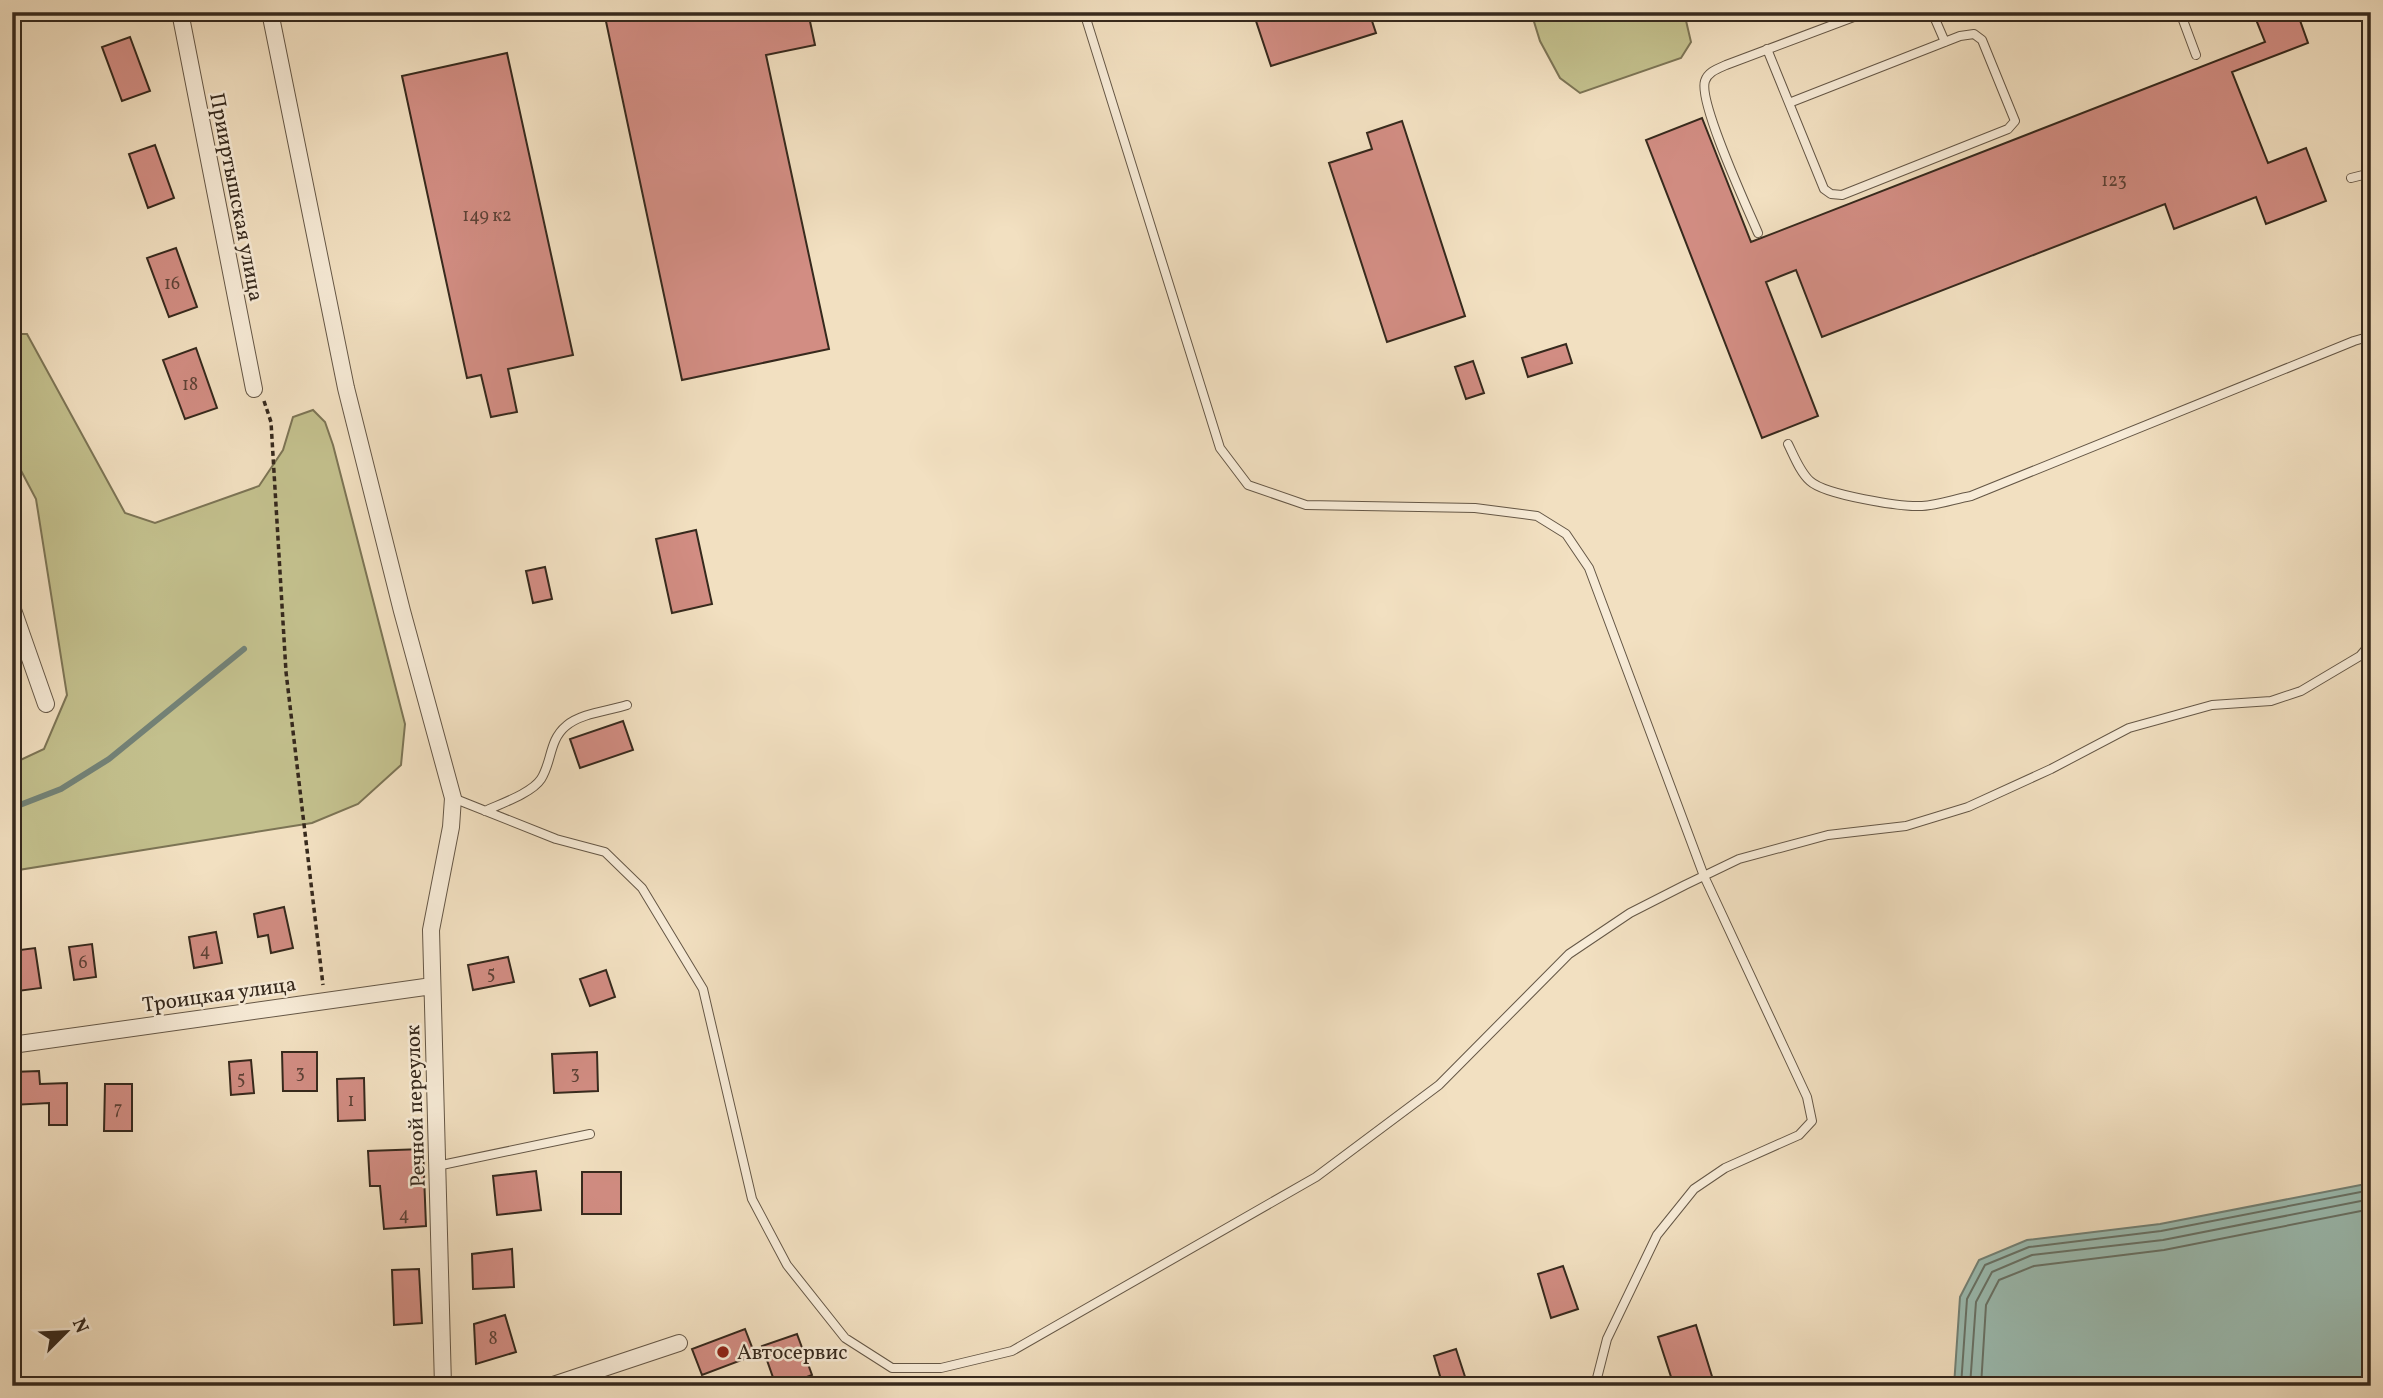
<svg xmlns="http://www.w3.org/2000/svg" width="2383" height="1398" font-family="Vollkorn,serif">
  <rect width="100%" height="100%" fill="#f2e0c1"/>
  <filter id="stains"><feTurbulence type="fractalNoise" baseFrequency=".00286" numOctaves="4"/><feColorMatrix values="0 0 0 0 .2 0 0 0 0 .09 0 0 0 0 .02 0 0 0 .5 -.17"/></filter>
  <radialGradient id="worn" r=".72"><stop offset=".6" stop-color="#630" stop-opacity="0"/><stop offset="1" stop-color="#630" stop-opacity=".3"/></radialGradient>
  <path fill="#c3c08d" stroke="#7c7455" stroke-width="2" d="M1531 12H1684L1691 42 1681 58 1580 93 1560 78 1540 41Z
    M12 334H27L125 513 155 523 259 486 283 450 293 417 313 410 325 422 333 445 405 724 401 765 358 804 312 823 12 871V764L44 749 67 695 36 499 17 463 12 459Z"/>
  <path fill="#9bbdb3" stroke="#738277" stroke-width="2" d="M2371 1183V1386H1954L1960 1297 1979 1260 2027 1240 2160 1224Z"/>
  <g fill="none" stroke-linecap="round" stroke-linejoin="round">
    <path stroke="#687368" stroke-width="2" d="M1961 1386 1967 1299 1985 1265 2029 1247 2161 1231 2371 1190
      M1970 1386 1976 1302 1992 1272 2032 1255 2163 1240 2371 1199
      M1981 1386 1986 1305 1999 1280 2034 1266 2164 1250 2371 1209"/>
    <path stroke="#738277" stroke-width="6" d="M12 808 61 789 109 759 244 649"/>
  </g>
  <path fill="#d28d83" stroke="#36291d" stroke-width="2" d="M604 12H808L815 45 766 55 829 349 682 380Z
    M1253 12H1369L1376 33 1271 66Z
    M2253 12H2297L2308 43 2232 72 2268 163 2306 148 2326 201 2266 224 2256 197 2174 229 2165 204 1822 337 1796 270 1766 282 1818 416 1762 438 1646 140 1702 118 1751 242 2265 42Z
    M130 37 150 91 122 101 102 47Z
    M507 53 573 355 508 369 517 412 491 417 481 375 467 378 402 76Z
    M1402 121 1465 316 1387 342 1329 163 1372 149 1367 133Z
    M155 145 174 198 148 208 129 154Z
    M176 248 197 307 169 317 147 258Z
    M1566 344 1572 363 1528 377 1522 358Z
    M196 348 217 408 185 419 163 360Z
    M1473 361 1484 393 1466 399 1455 367Z
    M696 530 712 604 672 613 656 539Z
    M545 567 552 599 533 603 526 571Z
    M623 721 633 750 580 768 570 739Z
    M284 907 293 948 271 953 268 935 258 937 254 914Z
    M216 932 222 963 194 968 189 937Z
    M92 944 96 977 74 980 69 947Z
    M35 948 41 988 18 991 12 951Z
    M508 957 514 982 473 990 468 965Z
    M606 970 615 997 590 1006 580 979Z
    M282 1052H317V1091H283Z
    M597 1052 598 1091 554 1093 552 1054Z
    M251 1060 254 1093 231 1095 229 1062Z
    M39 1071 40 1084 67 1083V1125H49V1103L12 1105V1072Z
    M364 1078 365 1120 338 1121 337 1079Z
    M105 1084H132V1131H104Z
    M423 1149 426 1226 384 1229 380 1186H370L368 1151Z
    M536 1171 541 1210 497 1215 493 1176Z
    M582 1172H621V1214H582Z
    M512 1249 514 1287 473 1289 472 1254Z
    M1563 1266 1578 1309 1551 1318 1538 1274Z
    M419 1269 422 1323 394 1325 392 1270Z
    M505 1315 516 1352 476 1364 474 1324Z
    M1696 1325 1715 1386H1674L1658 1337Z
    M745 1329 755 1355 702 1375 692 1349Z
    M797 1334 812 1375 784 1386H776L762 1346Z
    M1456 1349 1468 1386H1443L1434 1356Z"/>
  <g fill="none" stroke-linecap="round" stroke-linejoin="round">
    <g stroke="#655746" stroke-width="10">
      <path id="service" d="M1084 12 1220 448 1248 485 1306 505 1475 508 1537 516 1566 534 1589 568 1704 876 1807 1097 1812 1121 1799 1135 1725 1168 1694 1189 1657 1235 1607 1339 1595 1386
        M1932 12 1945 42
        M2180 12 2196 55
        M1767 49 1824 189 1831 194 1842 195 2008 129 2015 121 1982 40 1974 34 1960 36 1789 103
        M2351 178 2371 173
        M1758 233C1747 207 1698 102 1705 81 1708 72 1717 69 1726 65L1867 12
        M1788 444C1794 456 1800 472 1810 481 1825 495 1901 507 1922 506 1938 505 1955 499 1971 496L2354 341 2371 336
        M453 798 556 839 605 852 642 888 703 989 752 1199 787 1265 845 1338 892 1368H941L1012 1351 1316 1177 1439 1085 1569 954 1630 913 1685 885 1739 859 1828 835 1906 826 1968 807 2051 769 2129 728 2212 705 2271 701 2301 691 2360 656 2371 643
        M485 811C500 804 532 793 541 779 552 762 549 740 566 726 581 713 609 711 627 705
        M437 1166 590 1134"/>
    </g>
    <g stroke="#655746" stroke-width="18">
      <path id="minor" d="M180 12 254 389
        M270 12 346 388 402 611 453 798 451 827 431 930 443 1386
        M12 607 46 704
        M12 1045 432 986
        M550 1386 679 1343"/>
    </g>
    <path stroke="#36291d" stroke-width="3.5" stroke-dasharray="5 3.5" stroke-linecap="butt" d="M264 401 271 422 286 672 323 985"/>
    <use href="#service" stroke="#f7ebd7" stroke-width="8"/>
    <use href="#minor" stroke="#f7ebd7" stroke-width="16"/>
  </g>
  <circle fill="#8f2418" stroke="#f7ebd7" stroke-width="2.5" cx="723" cy="1352" r="7"/>
  <g text-anchor="middle" stroke-width="5" stroke-linejoin="round" paint-order="stroke">
    <g font-size="18" fill="#5d4236">
      <text x="2114" y="186">123</text>
      <text x="487" y="221">149 к2</text>
      <text x="172" y="289">16</text>
      <text x="190" y="390">18</text>
      <text x="205" y="956">4</text>
      <text x="83" y="968">6</text>
      <text x="491" y="979">5</text>
      <text x="300" y="1078">3</text>
      <text x="575" y="1079">3</text>
      <text x="241" y="1084">5</text>
      <text x="351" y="1106">1</text>
      <text x="118" y="1114">7</text>
      <text x="404" y="1220">4</text>
      <text x="493" y="1344">8</text>
    </g>
    <g font-size="21" fill="#36291d" stroke="#f7ebd7">
      <text transform="translate(237 197) rotate(79)" y="7">Прииртышская улица</text>
      <text transform="translate(219 994) rotate(-8)" y="7">Троицкая улица</text>
      <text transform="translate(415 1106) rotate(-92)" y="7">Речной переулок</text>
    </g>
    <g font-size="21" fill="#36291d" stroke="#f7ebd7" text-anchor="start">
      <text x="737" y="1359">Автосервис</text>
    </g>
  </g>
  <rect width="2383" height="1398" fill="none" stroke="#f2e0c1" stroke-width="42"/>
  <rect x="14" y="14" width="2355" height="1370" fill="none" stroke="#36291d" stroke-width="3.5"/>
  <rect x="21" y="21" width="2341" height="1356" fill="none" stroke="#36291d" stroke-width="2"/>
  <g transform="translate(66 1332) rotate(66)" stroke="#f7ebd7" stroke-width="5" paint-order="stroke">
  <path d="M0-5L12 26L0 18L-12 26Z" fill="#36291d"/>
  <text y="-10" font-size="19" font-weight="bold" text-anchor="middle" fill="#36291d">N</text>
  </g>
  <rect width="100%" height="100%" filter="url(#stains)"/>
  <rect width="100%" height="100%" fill="url(#worn)"/>
</svg>
